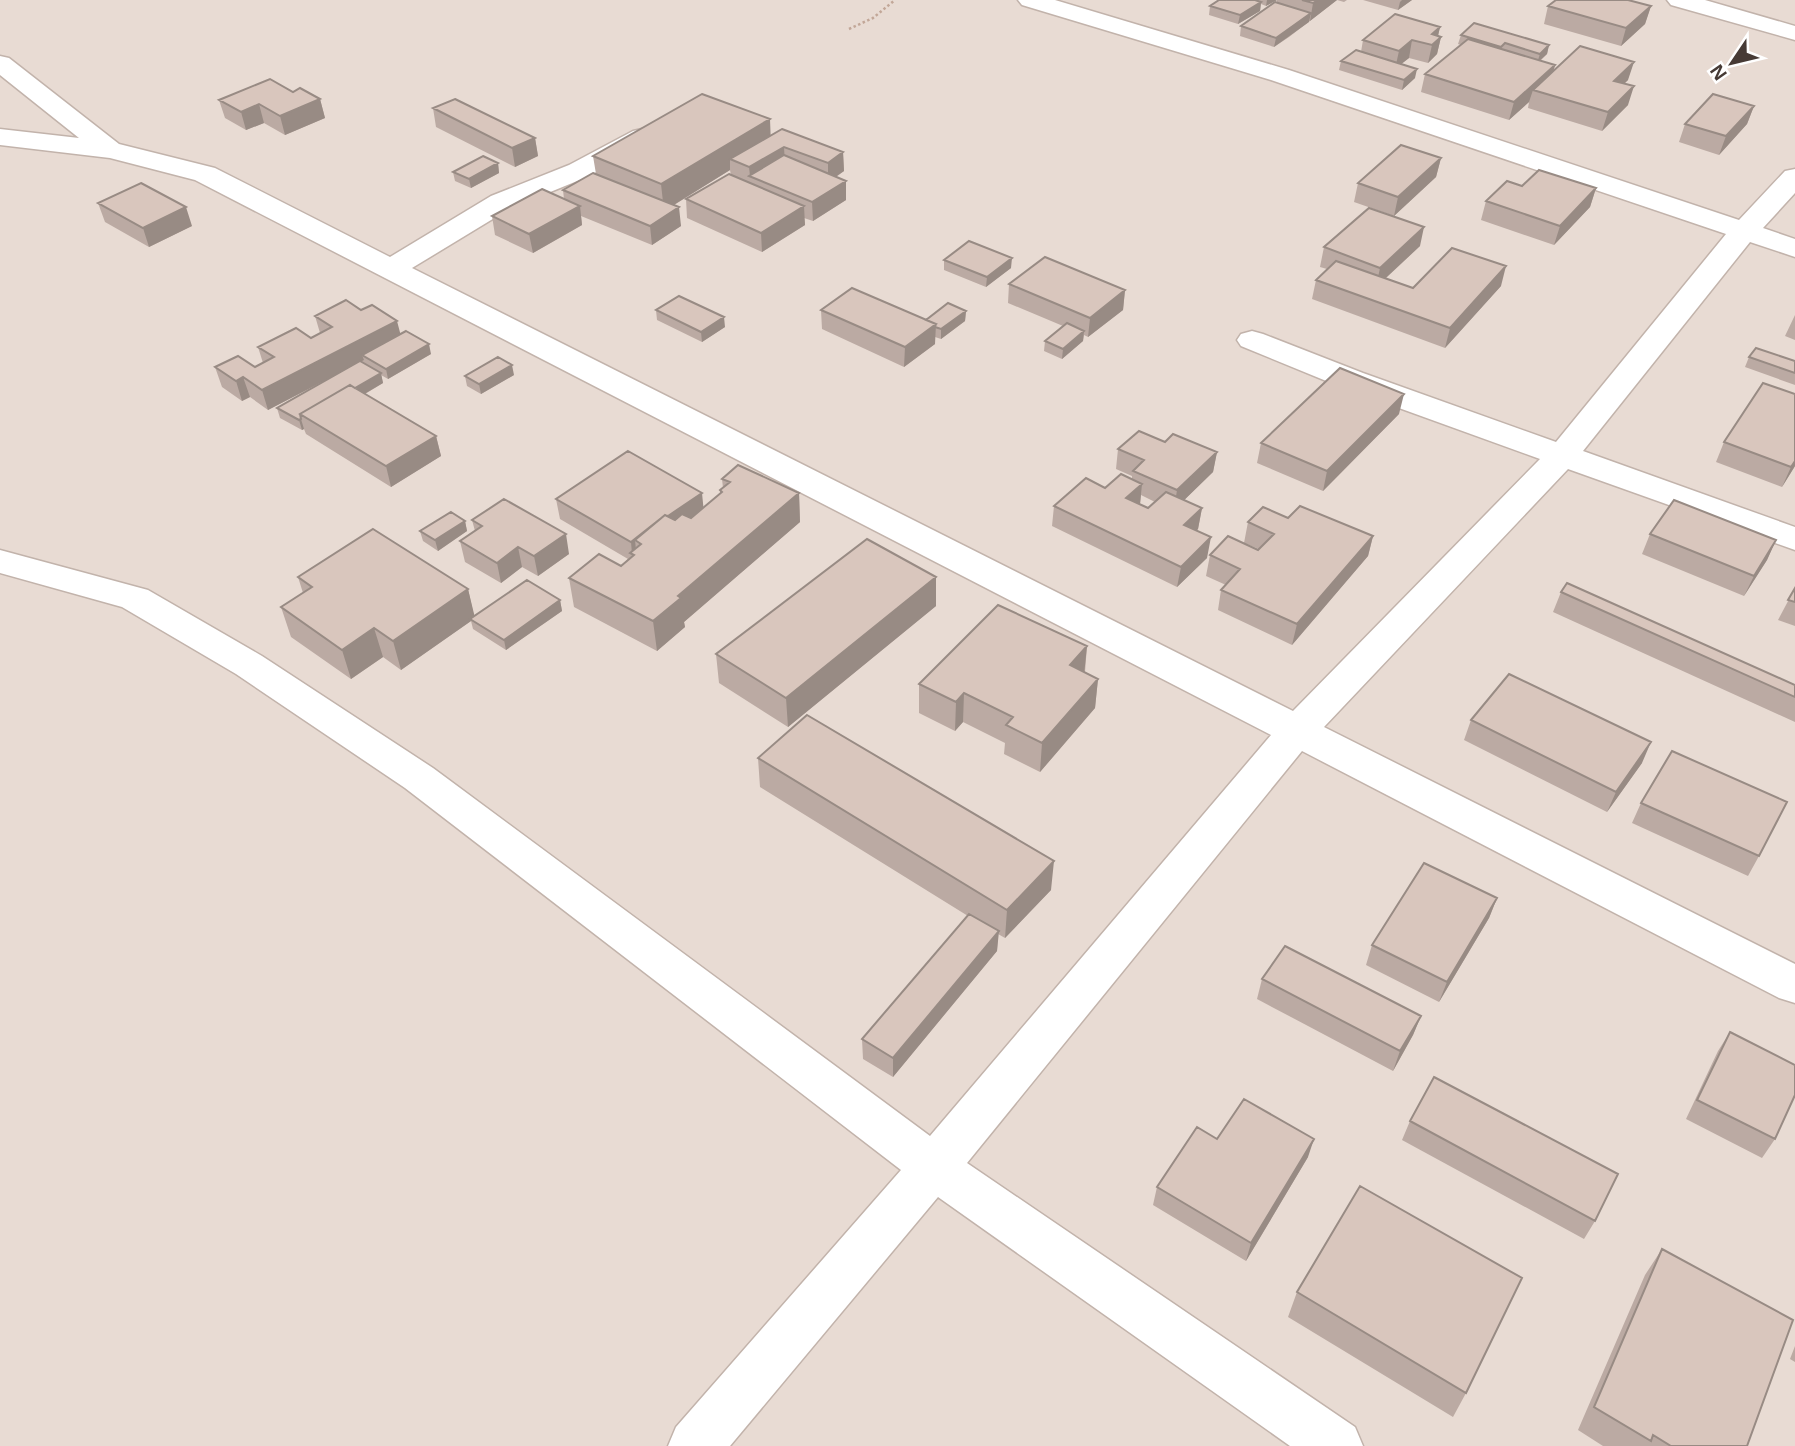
<svg xmlns="http://www.w3.org/2000/svg" width="1795" height="1446" font-family="Arial,sans-serif">
  <rect width="100%" height="100%" fill="#f4ebe5"/>
  <path fill="#e8dbd3" d="M0 0H1795V1446H0Z"/>
  <g fill="none" stroke-linecap="round" stroke-linejoin="round">
    <g stroke="#c2b3ab" stroke-width="3">
      <path id="street" d="M1018 0H1055L1289 70 1739 220 1785 171 1795 169V193L1763 228 1795 239V257L1750 242 1583 451 1795 527V550L1568 469 1324 727 1795 964V1003L1779 998 1302 751 967 1163 1355 1427 1363 1446H1290L938 1197 730 1446H668L676 1427 901 1170 405 788 236 674 122 607 0 573V550L148 590 262 656 433 768 930 1136 1271 735 195 180 110 158 0 145V129L79 138 0 75V56L9 58 119 144 215 168 390 257 491 196 569 165 633 131 642 129 651 131 655 137 651 143 587 177 511 208 412 268 1293 711 1540 459 1341 387 1241 346 1237 340 1241 334 1252 331 1263 334 1363 373 1556 442 1726 234 1271 80 1022 5Z
        M1667 0H1705L1795 26V40L1671 5Z"/>
    </g>
    <path stroke="#c2a798" stroke-width="2.5" stroke-dasharray="2.5 2.5" stroke-linecap="butt" d="M849 29 873 18 895 0"/>
    <use href="#street" fill="#fff" fill-rule="evenodd"/>
  </g>
  <path fill="#bbaaa3" fill-rule="evenodd" d="M1219 0H1277L1266 6 1261 4 1260 11 1238 24 1209 15 1210 6Z
    M1277 0H1347L1344 2 1337 0 1289 37 1274 47 1240 36 1241 26 1277 3Z
    M1363 0H1412L1398 10Z
    M1548 6H1651L1645 24 1621 46 1544 24Z
    M1440 27 1438 36 1441 37 1437 54 1428 63 1409 58 1401 64 1415 78 1402 90 1339 70 1341 61 1361 52 1363 40Z
    M1461 35 1549 45 1547 54 1540 61 1555 65 1554 70 1628 80 1624 84 1628 105 1602 131 1528 108 1529 102 1509 120 1421 92 1425 74 1461 45 1458 44Z
    M293 92 320 99 325 118 285 135 264 123 246 130 225 118 219 100Z
    M1754 106 1747 124 1719 155 1679 142 1685 124Z
    M433 108 535 138 538 156 515 167 436 127Z
    M770 119V135L843 152 844 171 836 177 846 181V200L813 221 804 218 805 225 762 252 687 218 686 199 731 175 730 170 674 205 681 226 652 245 581 216 582 225 533 253 495 235 492 216 564 199 563 190 596 174 593 156Z
    M1441 158 1436 177 1394 216 1354 202 1358 183Z
    M498 163 499 173 471 188 455 181 453 172Z
    M1522 186 1596 188 1590 207 1554 245 1481 220 1486 201Z
    M98 203 192 226 149 247 105 222Z
    M1420 246 1386 278 1413 288 1501 286 1445 348 1312 299 1316 280 1327 269 1320 267 1324 247Z
    M944 260 1011 268 986 287 944 270Z
    M1009 284 1125 290 1123 310 1088 337 1084 335 1083 341 1062 359 1044 351 1045 341 1063 326 1008 303Z
    M656 310 725 327 702 342 657 320Z
    M821 310 926 320 966 311 965 321 941 339 935 337V344L904 367 822 329Z
    M1795 315V340L1785 336Z
    M315 316 400 334 431 354 388 379 381 375 383 383 365 394 436 436 441 456 391 487 306 434 304 429 302 430 280 418 277 408 330 378 268 410 250 397 242 401 222 387 215 367H255L263 363 258 347 311 338 320 333Z
    M1749 357 1795 361V385L1745 367Z
    M514 375 481 394 467 386 465 376Z
    M1399 414 1323 491 1257 463 1261 443Z
    M1165 442 1217 452 1213 472 1184 500 1202 508 1198 529 1196 531 1207 558 1177 587 1052 526 1054 506 1132 479V476L1116 469 1118 449ZM1141 495 1155 502 1148 508 1140 504Z
    M1724 442 1795 466 1782 487 1716 462Z
    M722 479 799 493 800 522 684 622 685 627 657 651 574 607 569 578 621 566 628 559 560 519 556 499 704 507 720 494V490L723 488Z
    M1288 518 1373 536 1368 556 1292 645 1218 610 1221 590 1226 585 1206 576 1210 555 1259 549 1244 543 1248 522Z
    M472 520 569 554 538 576 522 567 501 583 465 562 460 541 475 531Z
    M465 521 467 531 438 551 423 541 420 531Z
    M1650 534 1776 540 1767 560 1744 596 1642 554Z
    M298 577 468 589 474 616 560 600 562 611 506 650 473 629 471 621 401 670 383 657 351 679 291 637 281 607 303 593Z
    M936 577V606L788 727 719 683 716 654Z
    M1795 588V626L1778 620Z
    M1561 592 1795 685V722L1553 612Z
    M1087 646 1085 672 1098 679 1095 708 1040 772 1004 754 1005 743 963 722 955 731 919 713V684Z
    M1471 720 1642 763 1607 812 1464 740Z
    M758 758 1051 890 1005 938 998 934 997 951 893 1077 863 1059 862 1039 968 916 760 787Z
    M1641 803 1759 856 1748 876 1632 823Z
    M1497 898 1489 918 1439 1002 1366 965 1372 945Z
    M1262 979 1421 1016 1413 1035 1393 1071 1257 999Z
    M1730 1032 1775 1139 1762 1158 1686 1119 1718 1051Z
    M1410 1121 1595 1221 1584 1239 1402 1140Z
    M1217 1139 1308 1157 1246 1261 1153 1205 1157 1187Z
    M1662 1249 1747 1446H1603L1578 1430 1645 1275Z
    M1297 1292 1466 1393 1453 1417 1288 1317Z
    M1795 1346V1362L1790 1359Z"/>
  <path fill="#988b84" d="M1267 0H1277L1266 6Z
    M1318 0H1337L1310 21 1313 3Z
    M1402 0H1412L1398 10 1400 2Z
    M1261 2 1260 11 1238 24 1240 15Z
    M1651 6 1645 24 1621 46 1626 28Z
    M1311 13 1309 22 1274 47 1276 38Z
    M1440 27 1437 40 1441 37 1437 54 1428 63 1432 45V34Z
    M1412 40 1409 58 1395 69 1399 51Z
    M1549 45 1547 54 1537 63 1540 54Z
    M1634 62 1628 80 1608 99 1614 81Z
    M1555 65 1550 83 1533 90 1529 102 1509 120 1514 102Z
    M1417 69 1415 78 1402 90 1404 80Z
    M1634 86 1628 105 1602 131 1608 112Z
    M320 99 325 118 285 135 280 116Z
    M259 104 264 123 246 130 241 112Z
    M1754 106 1747 124 1719 155 1726 136Z
    M770 119 771 145 730 159V170L664 211 661 184Z
    M535 138 538 156 515 167 512 148Z
    M784 147 785 165 750 176 749 167Z
    M843 152 844 171 828 182V163Z
    M1441 158 1436 177 1394 216 1398 197Z
    M498 163 499 173 471 188 469 179Z
    M846 181V200L813 221 812 202Z
    M1596 188 1590 207 1554 245 1560 226Z
    M580 206 582 225 533 253 529 234Z
    M804 206 805 225 762 252 761 233Z
    M186 207 192 226 149 247 143 228Z
    M679 207 681 226 652 245 650 226Z
    M1424 227 1420 246 1376 287 1380 268Z
    M1012 258 1011 268 986 287 987 277Z
    M1506 266 1501 286 1445 348 1450 328Z
    M1125 290 1123 310 1088 337 1090 318Z
    M966 311 965 321 941 339V329Z
    M724 317 725 327 702 342 701 332Z
    M397 321 402 340 362 355 364 360 268 410 262 390Z
    M936 324 935 344 904 367 905 347Z
    M1084 331 1083 341 1062 359 1063 349Z
    M429 344 431 354 388 379 386 369Z
    M512 365 514 375 481 394 479 384Z
    M381 373 383 383 315 423 305 417Z
    M243 377 250 397 242 401 236 381Z
    M1404 394 1399 414 1323 491 1327 471Z
    M301 419 304 429 302 430 299 420Z
    M436 436 441 456 391 487 386 466Z
    M1217 452 1213 472 1174 510 1177 490Z
    M1795 461V466L1782 487 1791 467Z
    M1142 484 1140 504 1126 498Z
    M702 493 704 513 641 544 635 540 637 560 632 554 631 542Z
    M799 493 800 522 684 622 685 627 657 651 653 621 678 596Z
    M1202 508 1198 529 1181 545 1184 525Z
    M465 521 467 531 438 551 435 540Z
    M566 534 569 554 538 576 534 556Z
    M1373 536 1368 556 1292 645 1297 624Z
    M1211 537 1207 558 1177 587 1181 567Z
    M1776 540 1767 560 1744 596 1754 576Z
    M518 547 522 567 501 583 497 563Z
    M936 577V606L788 727 786 698Z
    M468 589 475 618 470 619 471 621 401 670 393 641Z
    M560 600 562 611 506 650 504 640Z
    M374 628 383 657 351 679 342 650Z
    M1087 646 1084 675 1070 665Z
    M1098 679 1095 708 1040 772 1042 743Z
    M964 693 963 722 955 731 956 702Z
    M1651 742 1642 763 1607 812 1616 792Z
    M1054 861 1051 890 1005 938 1007 910Z
    M1497 898 1489 918 1439 1002 1447 982Z
    M999 931 997 951 893 1077V1058Z
    M1421 1016 1413 1035 1393 1071 1400 1051Z
    M1314 1139 1308 1157 1246 1261 1251 1243Z"/>
  <path fill="#d9c6bd" stroke="#988b84" stroke-width="2" d="M1219 0H1255L1261 2 1240 15 1210 6Z
    M1302 0H1318L1313 3Z
    M1556 0H1628L1651 6 1626 28 1548 6Z
    M1275 2 1311 13 1276 38 1241 26Z
    M1395 14 1440 27 1432 34 1441 37 1432 45 1412 40 1399 51 1363 40Z
    M1474 23 1549 45 1540 54 1505 43 1501 47 1461 35Z
    M1468 39 1555 65 1514 102 1425 74Z
    M1580 46 1634 62 1614 81 1634 86 1608 112 1533 90Z
    M1356 50 1417 69 1404 80 1341 61Z
    M270 79 293 92 300 88 320 99 280 116 259 104 241 112 219 100Z
    M702 94 770 119 661 184 593 156Z
    M1713 94 1754 106 1726 136 1685 124Z
    M455 99 535 138 512 148 433 108Z
    M782 129 843 152 828 163 784 147 749 167 730 159Z
    M1401 145 1441 158 1398 197 1358 183Z
    M784 155 846 181 812 202 749 176Z
    M483 156 498 163 469 179 453 172Z
    M1539 170 1596 188 1560 226 1486 201 1507 181 1522 186Z
    M593 173 679 207 650 226 563 190Z
    M729 174 804 206 761 233 686 199Z
    M141 183 186 207 143 228 98 203Z
    M542 189 580 206 529 234 492 216Z
    M1369 208 1424 227 1380 268 1324 247Z
    M969 241 1012 258 987 277 944 260Z
    M1452 248 1506 266 1450 328 1316 280 1336 261 1413 288Z
    M1045 257 1125 290 1090 318 1009 284Z
    M852 288 936 324 905 347 821 310Z
    M679 296 724 317 701 332 656 310Z
    M346 300 361 310 372 305 397 321 262 390 243 377 236 381 215 367 238 356 255 367 274 357 258 347 296 328 311 338 332 327 315 316Z
    M948 303 966 311 941 329 935 327 936 324 926 320Z
    M1067 323 1084 331 1063 349 1045 341Z
    M406 331 429 344 386 369 362 355Z
    M1756 348 1795 361V373L1749 357Z
    M498 357 512 365 479 384 465 376Z
    M360 361 381 373 355 388 350 385 300 414 301 419 299 420 277 408Z
    M1340 368 1404 394 1327 471 1261 443Z
    M1763 383 1795 394V461L1791 467 1724 442Z
    M350 385 436 436 386 466 300 414Z
    M1139 431 1165 442 1173 434 1217 452 1177 490 1133 471 1144 460 1118 449Z
    M628 451 702 493 668 516 665 515 631 542 556 499Z
    M738 465 799 493 678 596 681 598 653 621 569 578 599 554 621 566 634 555 630 553 641 544 635 540 665 515 675 520 682 514 691 518 722 492 720 490 730 482 722 479Z
    M1121 474 1142 484 1126 498 1148 508 1166 492 1202 508 1184 525 1211 537 1181 567 1054 506 1086 478 1105 488Z
    M504 499 566 534 534 556 518 547 497 563 460 541 482 526 472 520Z
    M1674 500 1776 540 1754 576 1650 534Z
    M1300 506 1373 536 1297 624 1221 590 1240 569 1210 555 1228 536 1258 550 1274 534 1248 522 1263 507 1288 518Z
    M451 512 465 521 435 540 420 531Z
    M373 529 468 589 393 641 374 628 342 650 281 607 312 587 298 577Z
    M867 539 936 577 786 698 716 654Z
    M527 580 560 600 504 640 470 619Z
    M1567 583 1795 685V697L1561 592Z
    M1795 588V602L1788 600Z
    M998 605 1087 646 1070 665 1098 679 1042 743 1006 725 1013 717 964 693 956 702 919 684Z
    M1509 674 1651 742 1616 792 1471 720Z
    M807 715 1054 861 1007 910 758 758Z
    M1672 751 1787 802 1759 856 1641 803Z
    M1424 863 1497 898 1447 982 1372 945Z
    M969 914 999 931 893 1058 862 1039Z
    M1285 946 1421 1016 1400 1051 1262 979Z
    M1730 1032 1795 1065V1095L1775 1139 1697 1100Z
    M1434 1077 1618 1174 1595 1221 1410 1121Z
    M1244 1099 1314 1139 1251 1243 1157 1187 1197 1127 1217 1139Z
    M1360 1186 1522 1278 1466 1393 1297 1292Z
    M1662 1249 1793 1320 1747 1446H1671L1653 1435 1651 1441 1594 1407Z"/>
  <g transform="translate(1732 63) rotate(235)" stroke="#ffffff" stroke-width="5" paint-order="stroke">
  <path d="M0-5L12 26L0 18L-12 26Z" fill="#463a35"/>
  <text y="-10" font-size="19" font-weight="bold" text-anchor="middle" fill="#463a35">N</text>
  </g>
</svg>
